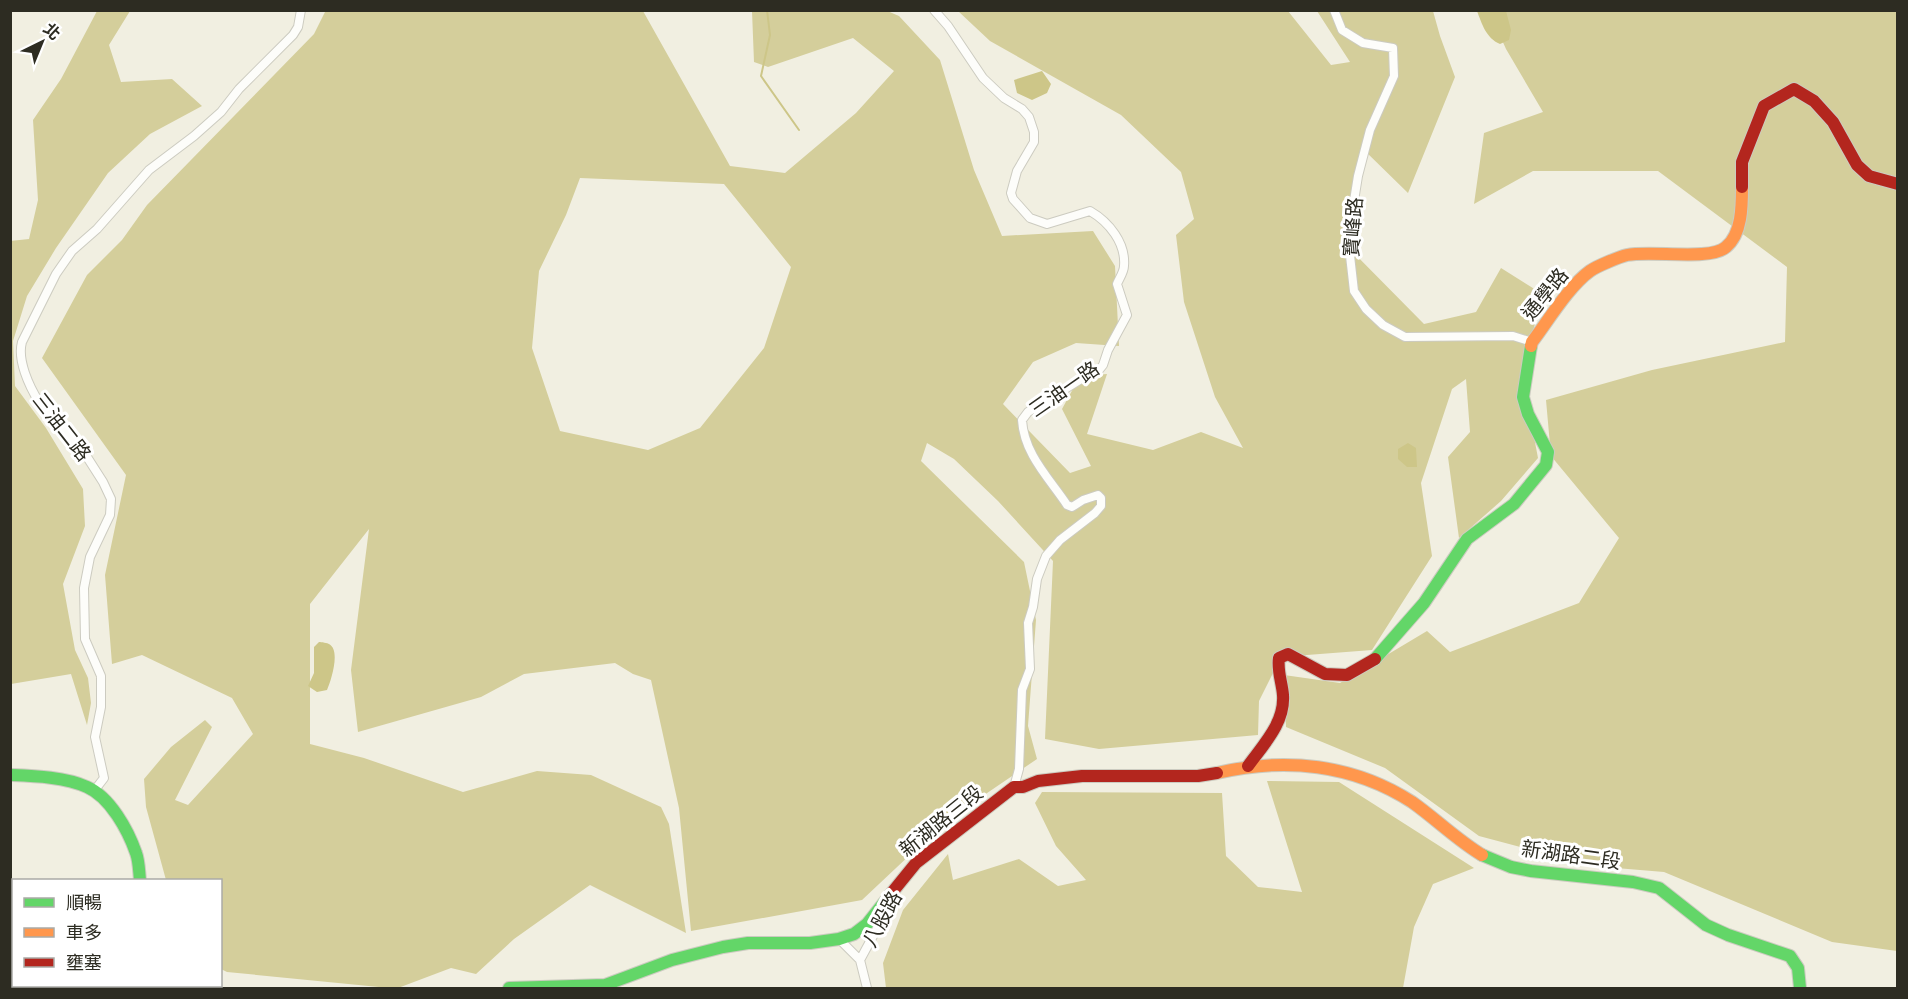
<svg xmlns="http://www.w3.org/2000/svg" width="1908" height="999" font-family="'IBM Plex Serif','Noto Sans TC',serif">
  <rect width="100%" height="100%" fill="#f1efe1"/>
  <path fill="#d4ce9b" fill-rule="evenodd" d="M326 10 643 11 730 166 785 173 856 113 894 71 853 38 768 67 754 62 752 11 885 10 899 16 940 60 974 170 1002 236 1093 231 1115 266 1119 346 1076 343 1033 362 1003 404 1070 473 1091 466 1062 409 1080 376 1107 374 1087 434 1153 450 1201 432 1243 448 1215 397 1184 302 1176 235 1194 219 1181 172 1121 115 990 41 958 11H1288L1331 65 1350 62 1317 11H1433L1440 36 1455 77 1408 193 1363 149 1346 245 1424 324 1476 312 1501 268 1544 295 1521 369 1538 458 1501 501 1459 538 1448 457 1470 432 1466 379 1452 389 1421 483 1432 556 1372 650 1281 657 1259 701 1258 735 1099 749 1045 739 1053 561 998 501 954 459 927 443 921 461 1024 562 1036 620 1028 726 1037 759 946 821 862 900 691 931 679 808 651 680 633 674 615 663 524 674 481 697 358 732 351 670 369 529 310 604V744L364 758 463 792 537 771 591 775 661 807 669 824 686 933 590 885 514 939 476 974 451 968 398 988H389L227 972 221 969 220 880H166L146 807 144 779 171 747 205 720 212 727 175 800 188 805 253 734 232 698 142 655 112 664 105 575 126 475 42 358 87 275 122 240 147 205 314 34ZM580 178 724 184 791 267 764 348 700 428 648 450 560 431 532 348 539 271 566 215Z
    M97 11H130L109 45 121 82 172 79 202 106 150 134 108 173 56 248 27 296 13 341 15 386 46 428 83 489 85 526 63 584 75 650 88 678 91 703 87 725 71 674 11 684 10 241 29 239 38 200 33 120 61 79Z
    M1489 11H1897V951L1832 942 1664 872 1592 866 1479 836 1385 768 1286 727 1284 675 1340 683 1427 631 1450 652 1579 603 1619 538 1551 456 1546 400 1652 370 1785 342 1787 267 1658 171H1533L1474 204 1484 133 1543 112 1506 49Z
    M1267 781 1339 782 1474 868 1433 884 1414 927 1403 988H886L883 963 903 910 948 854 953 880 1019 859 1058 886 1086 880 1056 846 1035 803 1042 792 1222 793 1226 856 1258 887 1302 892Z"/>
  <path fill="#cdc688" d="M1477 11H1506L1511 30 1509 40 1500 44C1486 38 1482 24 1477 11Z
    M1042 71 1051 84 1047 93 1032 100 1017 93 1014 80Z
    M1408 443 1416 448 1417 467H1407L1398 459V449Z
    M319 642C321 642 328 643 329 644 341 650 331 681 327 690L317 692 308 686 314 673V647Z"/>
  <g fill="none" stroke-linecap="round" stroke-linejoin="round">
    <path stroke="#cdc688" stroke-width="2" d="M767 10 770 35 761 76 799 130"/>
    <g stroke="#cccbc0" stroke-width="10">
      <path id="street" d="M934 10 948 26 983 78 1004 98 1022 109 1029 117 1034 132V142L1017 171 1011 193 1013 199 1030 218 1047 224 1090 211C1109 222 1126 243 1124 266 1124 272 1119 279 1117 284L1127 315 1108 350 1103 365 1099 370 1081 379 1028 412 1022 420C1024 454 1049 478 1067 505L1072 507 1083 500 1098 495 1101 498V506L1095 513 1060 540 1046 556 1037 579 1033 607 1028 623 1030 669 1022 690 1019 769 1014 787
        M1334 10 1342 30 1363 43 1393 48 1394 76 1370 130 1358 176 1348 238 1354 291 1366 309 1383 325 1405 337 1513 336 1532 342
        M94 791 104 778 95 737 101 707V676L85 639 84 588 90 557 110 515 111 499 103 482 80 446 39 402C29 386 17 360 22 342L56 274 72 251 97 229 149 170 194 136 221 112 239 89 293 35 298 27 301 10
        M840 940 860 960 867 988
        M860 960 893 899
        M143 986 144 988"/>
    </g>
    <g stroke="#cccbc0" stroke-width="14">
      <path id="fast" d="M1375 659 1424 603 1467 539 1514 504 1546 465 1548 452 1528 414 1523 397 1531 346
        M10 775C34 776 65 777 87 787 110 797 128 830 136 853 139 861 139 871 140 880
        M1482 855 1511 867 1531 871 1633 882 1659 888 1706 925 1728 935 1790 956 1798 968 1800 988
        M509 988 605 985 672 960 723 947 748 943H810L839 939 854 934 867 924 890 895"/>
    </g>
    <g stroke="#cccbc0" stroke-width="14">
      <path id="slow" d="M1531 346 1532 342C1548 321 1569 286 1590 271 1597 266 1619 257 1627 255 1651 250 1711 261 1726 247 1742 234 1742 206 1742 187
        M1217 773C1285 757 1353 764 1412 802 1436 819 1457 840 1482 855"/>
    </g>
    <g stroke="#cccbc0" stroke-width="14">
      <path id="jam" d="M1742 187V162L1764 106 1794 89 1814 101 1833 122 1857 165 1869 176 1898 184
        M1248 766C1263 745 1285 723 1283 695 1282 682 1277 671 1279 658L1288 654 1325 674 1347 675 1375 659
        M890 895 916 863 1014 787H1023L1038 781 1082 776H1198L1217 773
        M158 986 161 988"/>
    </g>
    <use href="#street" stroke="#fdfdfa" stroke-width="8"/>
    <use href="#fast" stroke="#63d668" stroke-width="12"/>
    <use href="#slow" stroke="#ff974d" stroke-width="12"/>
    <use href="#jam" stroke="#b3261e" stroke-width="12"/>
  </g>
  <g text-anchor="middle" stroke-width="6" stroke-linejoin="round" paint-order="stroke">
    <g font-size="20" fill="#2d2c22" stroke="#fff">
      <text transform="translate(1353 227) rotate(-86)" y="7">寶峰路</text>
      <text transform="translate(1545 294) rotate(-51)" y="7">通學路</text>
      <text transform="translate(1064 389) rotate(-35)" y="7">三油一路</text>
      <text transform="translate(62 427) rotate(52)" y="7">三油二路</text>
      <text transform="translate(941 821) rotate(-39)" y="7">新湖路三段</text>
      <text transform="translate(1571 855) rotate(8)" y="7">新湖路二段</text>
      <text transform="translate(882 919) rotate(-62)" y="7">八股路</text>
    </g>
  </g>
  <rect width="1908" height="999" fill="none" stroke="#2d2c22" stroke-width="24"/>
  <rect x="12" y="879" width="210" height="108" fill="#ffffff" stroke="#ababa7" stroke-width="1.5"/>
  <rect x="24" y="898" width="30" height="9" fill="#63d668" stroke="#ababa7" stroke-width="1.5"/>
  <text x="66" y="909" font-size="18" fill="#2d2c22">順暢</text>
  <rect x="24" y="928" width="30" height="9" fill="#ff974d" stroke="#ababa7" stroke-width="1.5"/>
  <text x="66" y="939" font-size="18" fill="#2d2c22">車多</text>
  <rect x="24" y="958" width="30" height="9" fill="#b3261e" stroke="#ababa7" stroke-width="1.5"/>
  <text x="66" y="969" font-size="18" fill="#2d2c22">壅塞</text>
  <g transform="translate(42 42) rotate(43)" stroke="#ffffff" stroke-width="4.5" paint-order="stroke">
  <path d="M0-4.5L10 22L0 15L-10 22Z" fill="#2d2c22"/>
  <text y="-9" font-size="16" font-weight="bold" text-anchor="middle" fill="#2d2c22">北</text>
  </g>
</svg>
